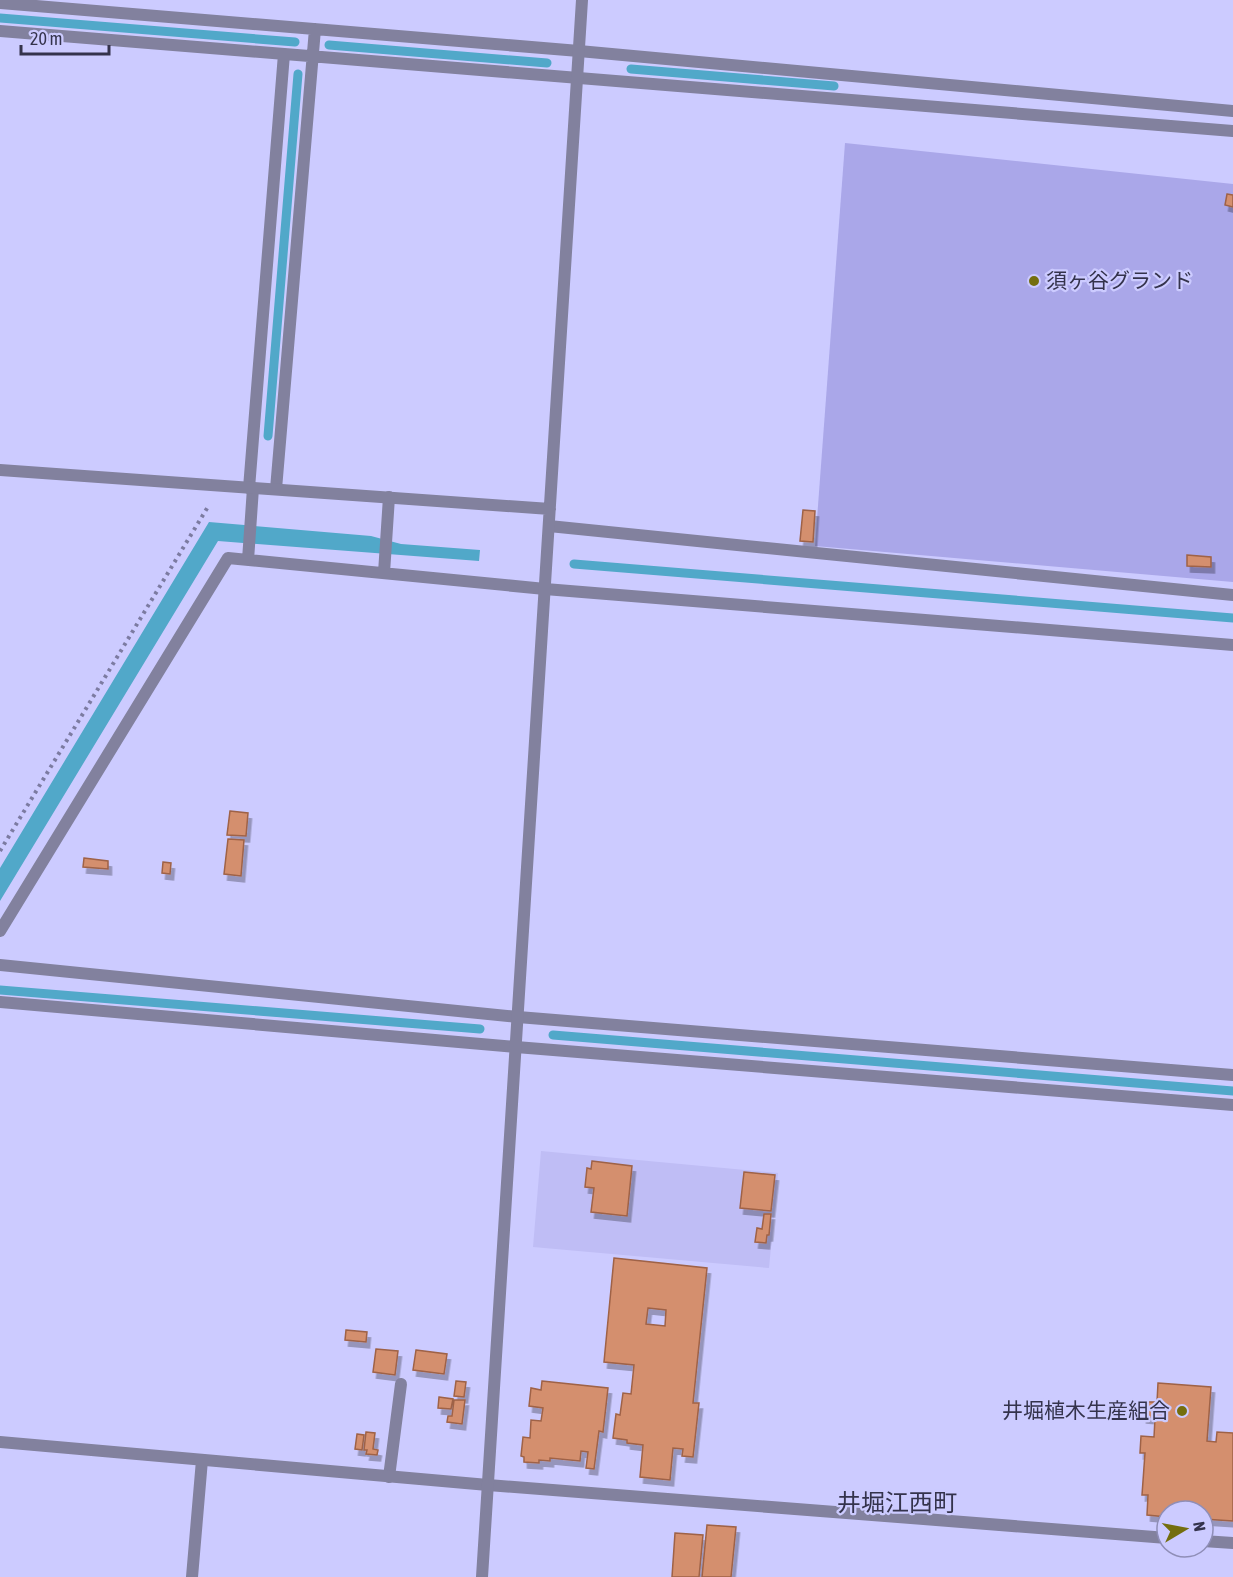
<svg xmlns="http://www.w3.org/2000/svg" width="1233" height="1577" font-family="'Asap Condensed','Noto Sans JP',sans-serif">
  <defs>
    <filter id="shadow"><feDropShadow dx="3.5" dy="6" stdDeviation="0" flood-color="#0004"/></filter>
  </defs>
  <rect width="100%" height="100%" fill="#cccbff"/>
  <path fill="#bfbdf5" d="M541 1151 778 1173 769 1268 533 1247Z"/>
  <path fill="#aaa7e9" d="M845 143 1233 184V582L815 546Z"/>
  <path fill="#51a8c9" d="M209 522 371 536 401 544 480 550 479 561 218 541 0 901V868Z"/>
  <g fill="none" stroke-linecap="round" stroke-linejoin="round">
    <path stroke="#51a8c9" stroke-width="9" d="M0 18 295 42
      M329 45 547 63
      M631 69 834 86
      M268 436 298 74
      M574 564 1233 618
      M0 990 480 1029
      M553 1035 1233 1091"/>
  </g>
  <path fill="#d48f6e" stroke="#9f6246" stroke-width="1.5" fill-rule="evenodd" filter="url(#shadow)" d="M1227 194 1233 195V207L1225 205Z
    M803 510 815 511 813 542 800 541Z
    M1187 555 1211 557V567L1187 566Z
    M230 811 248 813 246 836 227 835Z
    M228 839 244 840 241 876 224 874Z
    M84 858 108 861V869L83 867Z
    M163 862 171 863 170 874 162 873Z
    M592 1161 632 1166 627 1216 591 1212 594 1188 585 1187 587 1168 591 1169Z
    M744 1172 775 1175 771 1211 740 1208Z
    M764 1214H771L769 1235H767L766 1243 755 1242 757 1228 762 1229Z
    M614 1258 707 1268 693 1403H699L693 1457 682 1456 683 1449 673 1448 670 1480 640 1477 643 1445 627 1443V1440L613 1438 616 1414 620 1415 623 1393 631 1394 634 1365 604 1362ZM648 1308 666 1310 665 1326 646 1324Z
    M346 1330 367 1332 366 1342 345 1340Z
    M376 1349 398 1351 395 1375 373 1372Z
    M416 1350 447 1354 444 1374 413 1370Z
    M456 1381 466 1382 464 1397 454 1396Z
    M542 1381 608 1388 603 1432 599 1431 594 1469 586 1468 588 1452 581 1451 580 1461 550 1458V1461L539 1460V1463L524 1462V1457L521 1456 523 1437 530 1438 531 1420 541 1421 543 1408 529 1406 531 1388 541 1390Z
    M1158 1383 1211 1387 1207 1441 1216 1442 1217 1432 1233 1433V1521L1203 1519V1511H1167V1517L1147 1515 1148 1495H1142L1145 1453H1140L1141 1436 1154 1437 1155 1418 1143 1417 1144 1402H1157Z
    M439 1397 453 1399 451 1409 438 1408Z
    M454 1400H465L462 1424 447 1422 448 1416H452Z
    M366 1432 375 1433 373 1449 378 1450 377 1455 366 1454 367 1450H364Z
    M357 1434 364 1435 362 1450 355 1449Z
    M707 1525 736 1527 731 1577H702Z
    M675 1533 703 1535 699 1577H672Z"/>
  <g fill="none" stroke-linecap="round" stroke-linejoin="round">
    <path stroke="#7c7ba1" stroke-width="4" stroke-dasharray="3 4.5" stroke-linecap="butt" d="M0 851 209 505"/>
    <path stroke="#82819e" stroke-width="12" d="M389 1477 401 1384"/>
    <path stroke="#82819e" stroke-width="12" d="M0 3 579 51 1233 111
      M0 31 1233 131
      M249 488 284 54
      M276 489 315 29
      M549 526 1233 595
      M248 560 253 488
      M384 573 389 497
      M0 931 228 558 545 589 1233 645
      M0 965 518 1017 1233 1075
      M0 1002 516 1047 1233 1105
      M0 1442 488 1485 1167 1538
      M1203 1541 1233 1543
      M192 1577 202 1460"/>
    <path stroke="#82819e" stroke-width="12" d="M0 470 550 509
      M482 1577 582 0"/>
  </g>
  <g fill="#746e0e" stroke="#cccbff" stroke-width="2">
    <circle cx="1034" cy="281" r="6"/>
    <circle cx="1182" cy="1411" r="6"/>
  </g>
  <g text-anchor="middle" stroke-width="4.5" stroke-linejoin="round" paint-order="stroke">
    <g font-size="21" fill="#34334c" stroke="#cccbff" text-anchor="start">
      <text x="1046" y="288">須ヶ谷グランド</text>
      <text x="1170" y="1418" text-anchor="end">井堀植木生産組合</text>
    </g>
    <g font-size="24" fill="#34334c" stroke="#cccbff">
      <text x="897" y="1511">井堀江西町</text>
    </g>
  </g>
  <g transform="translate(1185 1529) rotate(80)"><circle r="28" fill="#cccbff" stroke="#8f8eb7" stroke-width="1.5"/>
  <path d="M0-4.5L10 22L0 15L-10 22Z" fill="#746e0e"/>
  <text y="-9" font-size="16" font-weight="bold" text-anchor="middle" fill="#34334c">N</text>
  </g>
  <path d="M21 45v9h88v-9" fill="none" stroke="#34334c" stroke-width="3"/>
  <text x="30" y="45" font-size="18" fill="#34334c" stroke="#cccbff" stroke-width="4.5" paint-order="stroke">20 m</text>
</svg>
